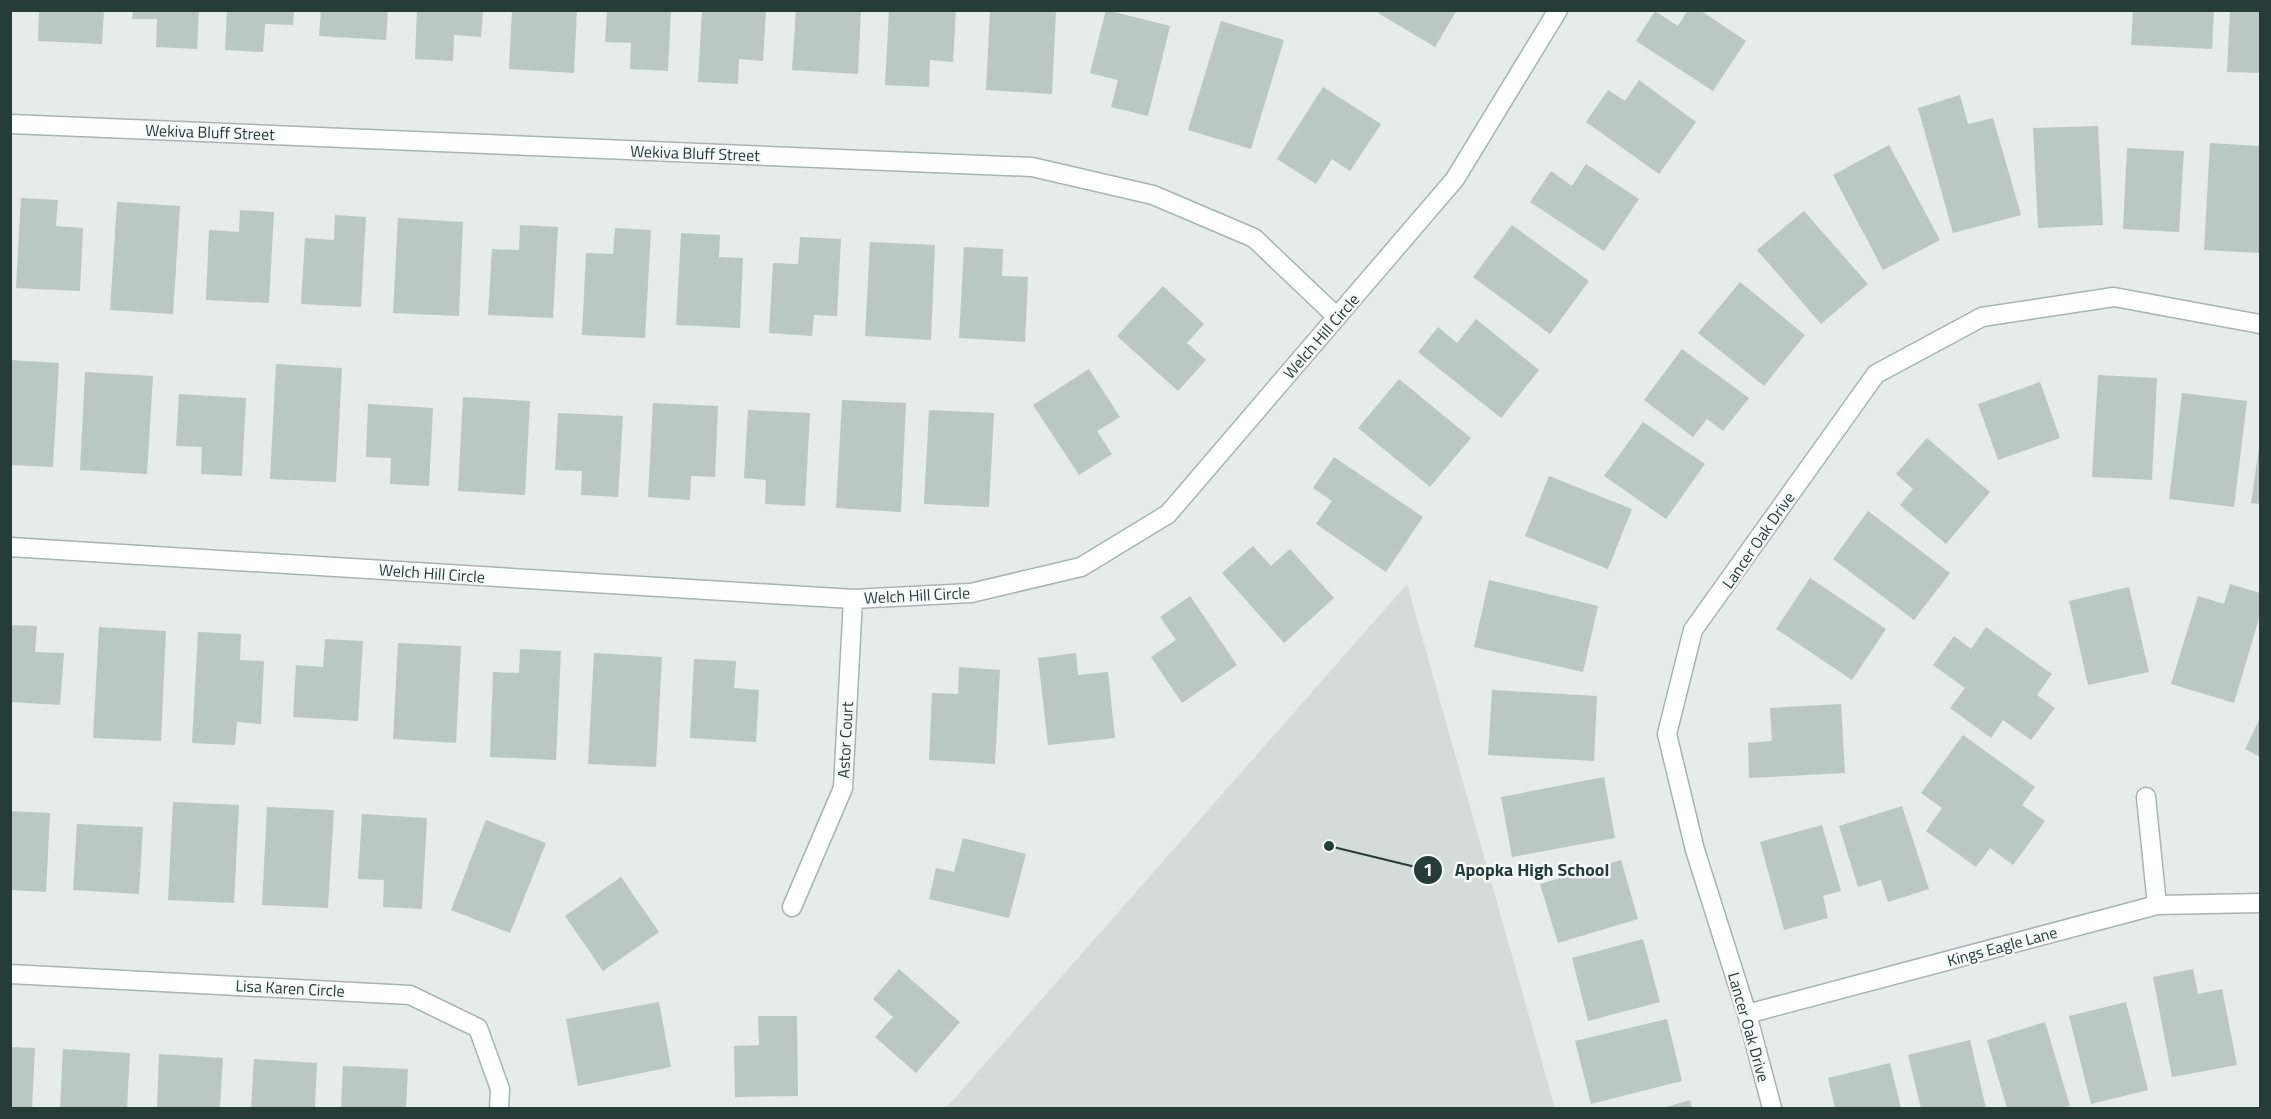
<svg xmlns="http://www.w3.org/2000/svg" width="2271" height="1119" font-family="'Titillium Web',sans-serif">
  <rect width="100%" height="100%" fill="#e5ecea"/>
  <path fill="#d3dcd9" d="M1407 584 1555 1108H946Z"/>
  <path fill="#bac7c3" d="M39 10H104L102 44 38 41Z
    M133 10H199L197 49 156 47 157 19H132Z
    M227 10H294L293 25 265 24 263 52 225 50Z
    M321 10H388L386 40 319 36Z
    M417 10H483L481 37 454 35 453 61 415 59Z
    M512 10H577L574 73 509 69Z
    M607 10H671L668 71 630 69 631 43 605 42Z
    M702 10H766L763 61 739 59 738 84 698 82Z
    M796 10H861L858 74 792 70Z
    M889 10H956L953 62 930 60 929 87 885 85Z
    M990 10H1056L1052 94 986 90Z
    M1106 10 1170 26 1148 116 1111 107 1118 80 1090 73Z
    M1379 10H1457L1435 47 1378 13Z
    M1688 10H1700L1746 41 1713 91 1636 41 1655 11 1678 26Z
    M2133 10H2214L2212 49 2131 45Z
    M2230 10H2260V73L2227 72Z
    M1221 21 1284 40 1251 149 1188 130Z
    M1639 80 1696 122 1659 174 1586 122 1608 90 1625 101Z
    M1323 87 1381 124 1350 171 1332 159 1316 184 1277 159Z
    M1960 95 1968 124 1993 118 2021 215 1953 233 1918 108Z
    M2098 126 2103 225 2038 228 2033 128Z
    M2210 143 2260 146V253L2204 250Z
    M1889 145 1940 240 1883 270 1833 175Z
    M2127 148 2184 151 2179 232 2123 229Z
    M1586 164 1639 199 1604 251 1530 202 1551 171 1572 186Z
    M21 198 58 200 56 226 83 228 80 291 16 288Z
    M117 202 180 206 173 314 110 310Z
    M240 210 274 212 269 303 206 300 209 230 239 232Z
    M1804 211 1868 284 1821 324 1757 250Z
    M335 215 366 217 361 307 301 304 305 238 334 240Z
    M398 218 463 222 459 316 393 313Z
    M520 225 558 227 553 318 488 315 492 249 519 250Z
    M1512 225 1589 281 1550 334 1473 277Z
    M615 228 651 230 645 338 582 335 586 253 613 254Z
    M681 233 720 235 719 257 743 258 740 328 676 325Z
    M800 237 841 239 837 316 814 315 812 336 769 333 773 263 798 264Z
    M870 242 935 245 931 340 865 336Z
    M964 247 1003 249 1002 276 1028 277 1025 342 959 338Z
    M1740 282 1805 335 1764 386 1698 333Z
    M1163 286 1204 324 1187 343 1206 360 1178 391 1117 336Z
    M1476 319 1539 370 1501 418 1418 352 1438 327 1457 343Z
    M1682 349 1749 398 1723 431 1707 419 1693 437 1644 400Z
    M10 360 59 363 53 467 10 465Z
    M276 364 342 368 336 482 270 479Z
    M1089 369 1120 417 1097 431 1112 454 1079 475 1033 405Z
    M85 372 153 376 147 474 80 470Z
    M2098 375 2157 378 2152 480 2092 477Z
    M1399 379 1471 438 1430 487 1358 428Z
    M2040 382 2060 438 1998 460 1978 404Z
    M2182 393 2247 401 2234 507 2169 499Z
    M179 394 246 398 242 476 201 474 202 447 176 446Z
    M463 397 530 401 525 495 458 491Z
    M842 400 906 403 901 512 836 508Z
    M653 403 718 406 715 477 691 476 690 500 648 497Z
    M368 404 433 408 429 486 390 484 391 458 366 457Z
    M748 410 810 413 805 506 765 504 766 480 744 478Z
    M929 410 994 413 989 507 924 504Z
    M558 413 623 416 618 497 581 495 582 471 555 470Z
    M1643 422 1705 464 1666 519 1604 476Z
    M1927 438 1990 492 1946 544 1900 505 1913 489 1896 474Z
    M2259 448H2260V504L2251 503Z
    M1334 457 1423 517 1386 572 1316 524 1332 501 1313 488Z
    M1549 476 1632 509 1608 569 1525 536Z
    M1868 511 1950 573 1914 620 1833 559Z
    M1253 546 1271 566 1290 549 1334 598 1284 643 1222 573Z
    M1810 578 1886 629 1852 680 1776 629Z
    M1489 580 1598 606 1583 672 1474 647Z
    M2230 584 2260 593V615L2234 703 2171 684 2198 596 2224 604Z
    M2129 587 2149 672 2088 685 2069 601Z
    M1190 596 1237 665 1182 703 1151 657 1176 640 1160 617Z
    M10 625 37 626 35 652 64 653 60 705 10 702Z
    M99 627 166 631 161 741 93 738Z
    M1986 627 2052 674 2037 695 2055 708 2031 740 2003 720 1991 738 1950 708 1965 688 1933 665 1954 636 1971 649Z
    M198 632 241 634 240 660 264 661 261 724 237 722 235 745 192 743Z
    M325 639 363 641 358 721 293 717 296 665 323 667Z
    M398 643 461 646 456 743 393 739Z
    M520 649 561 651 556 760 490 757 493 672 519 673Z
    M594 653 662 657 656 767 588 764Z
    M1076 653 1078 675 1108 672 1115 738 1048 745 1038 658Z
    M694 659 736 661 734 688 759 690 756 742 690 738Z
    M959 667 1000 670 995 764 929 760 932 693 958 694Z
    M1492 690 1597 696 1594 761 1488 755Z
    M1841 704 1845 773 1749 778 1748 743 1772 741 1770 708Z
    M2260 718V757L2245 749Z
    M1963 735 2035 787 2022 805 2045 821 2013 865 1990 848 1976 867 1926 831 1942 808 1921 793Z
    M1604 777 1615 838 1512 857 1501 797Z
    M173 802 239 805 234 903 168 900Z
    M1902 806 1929 889 1888 902 1881 880 1858 887 1839 826Z
    M267 807 334 810 328 908 262 905Z
    M10 811 50 813 46 892 10 890Z
    M362 814 427 818 422 909 383 907 384 880 358 879Z
    M486 820 546 843 510 933 451 910Z
    M77 824 143 827 139 894 73 890Z
    M1822 825 1841 891 1823 896 1828 918 1784 930 1760 842Z
    M963 838 1026 854 1009 918 929 899 936 868 954 872Z
    M1621 860 1638 919 1558 943 1540 884Z
    M621 877 659 932 603 971 565 916Z
    M1643 939 1660 1002 1588 1021 1572 958Z
    M899 969 960 1022 916 1073 875 1037 893 1017 873 999Z
    M2193 969 2198 994 2222 989 2237 1065 2172 1077 2153 977Z
    M659 1002 671 1067 578 1086 566 1019Z
    M2126 1002 2148 1090 2091 1104 2069 1016Z
    M758 1016H797L798 1096 735 1097 734 1046 759 1045Z
    M1667 1019 1682 1081 1591 1104 1575 1041Z
    M2045 1022 2070 1106 2061 1108H2007L1987 1040Z
    M1970 1040 1986 1108H1921L1908 1055Z
    M10 1047 35 1048 32 1108H10Z
    M63 1049 130 1053 127 1108H60Z
    M159 1054 223 1058 220 1108H157Z
    M254 1059 317 1063 315 1108H251Z
    M1890 1063 1901 1108H1835L1828 1078Z
    M343 1066 408 1069 406 1108H341Z
    M1690 1100 1692 1108H1663Z"/>
  <g fill="none" stroke-linecap="round" stroke-linejoin="round">
    <g stroke="#a8b4b1" stroke-width="21">
      <path id="minor" d="M10 124 1032 167 1153 195 1254 238 1337 317
        M10 547 853 599 971 593 1081 567 1168 514 1455 179 1558 10
        M2146 797 2157 905
        M792 907 843 788 853 599
        M10 974 410 995 478 1028 500 1089 499 1108
        M1747 1014 2157 905 2260 903
        M1772 1108 1747 1014 1695 850 1667 734 1693 630 1876 374 1982 317 2114 297 2260 324"/>
    </g>
    <use href="#minor" stroke="#fff" stroke-width="18"/>
  </g>
  <g text-anchor="middle" stroke-width="5" stroke-linejoin="round" paint-order="stroke">
    <g font-size="16" fill="#263c38" stroke="#f5f9f7">
      <text transform="translate(210 132) rotate(2)" y="6">Wekiva Bluff Street</text>
      <text transform="translate(695 153) rotate(2)" y="6">Wekiva Bluff Street</text>
      <text transform="translate(1321 336) rotate(-49)" y="6">Welch Hill Circle</text>
      <text transform="translate(1758 540) rotate(-55)" y="6">Lancer Oak Drive</text>
      <text transform="translate(432 573) rotate(4)" y="6">Welch Hill Circle</text>
      <text transform="translate(917 595) rotate(-3)" y="6">Welch Hill Circle</text>
      <text transform="translate(845 740) rotate(-87)" y="6">Astor Court</text>
      <text transform="translate(2002 946) rotate(-15)" y="6">Kings Eagle Lane</text>
      <text transform="translate(290 988) rotate(3)" y="6">Lisa Karen Circle</text>
      <text transform="translate(1749 1027) rotate(74)" y="6">Lancer Oak Drive</text>
    </g>
  </g>
  <path fill="none" stroke="#263c38" stroke-width="2" d="M1329 846L1428 870"/>
  <g fill="#263c38" stroke="#f5f9f7" stroke-width="2">
    <circle cx="1329" cy="846" r="6"/>
    <circle cx="1428" cy="870" r="15"/>
  </g>
  <g font-size="18" text-anchor="middle" font-weight="bold" fill="#fff">
    <text x="1428" y="876">1</text>
  </g>
  <g font-size="18" text-anchor="middle" font-weight="bold" fill="#263c38" stroke="#f5f9f7" stroke-width="5" stroke-linejoin="round" paint-order="stroke">
    <text x="1532" y="876">Apopka High School</text>
  </g>
  <rect width="2271" height="1119" fill="none" stroke="#263c38" stroke-width="24"/>
</svg>
